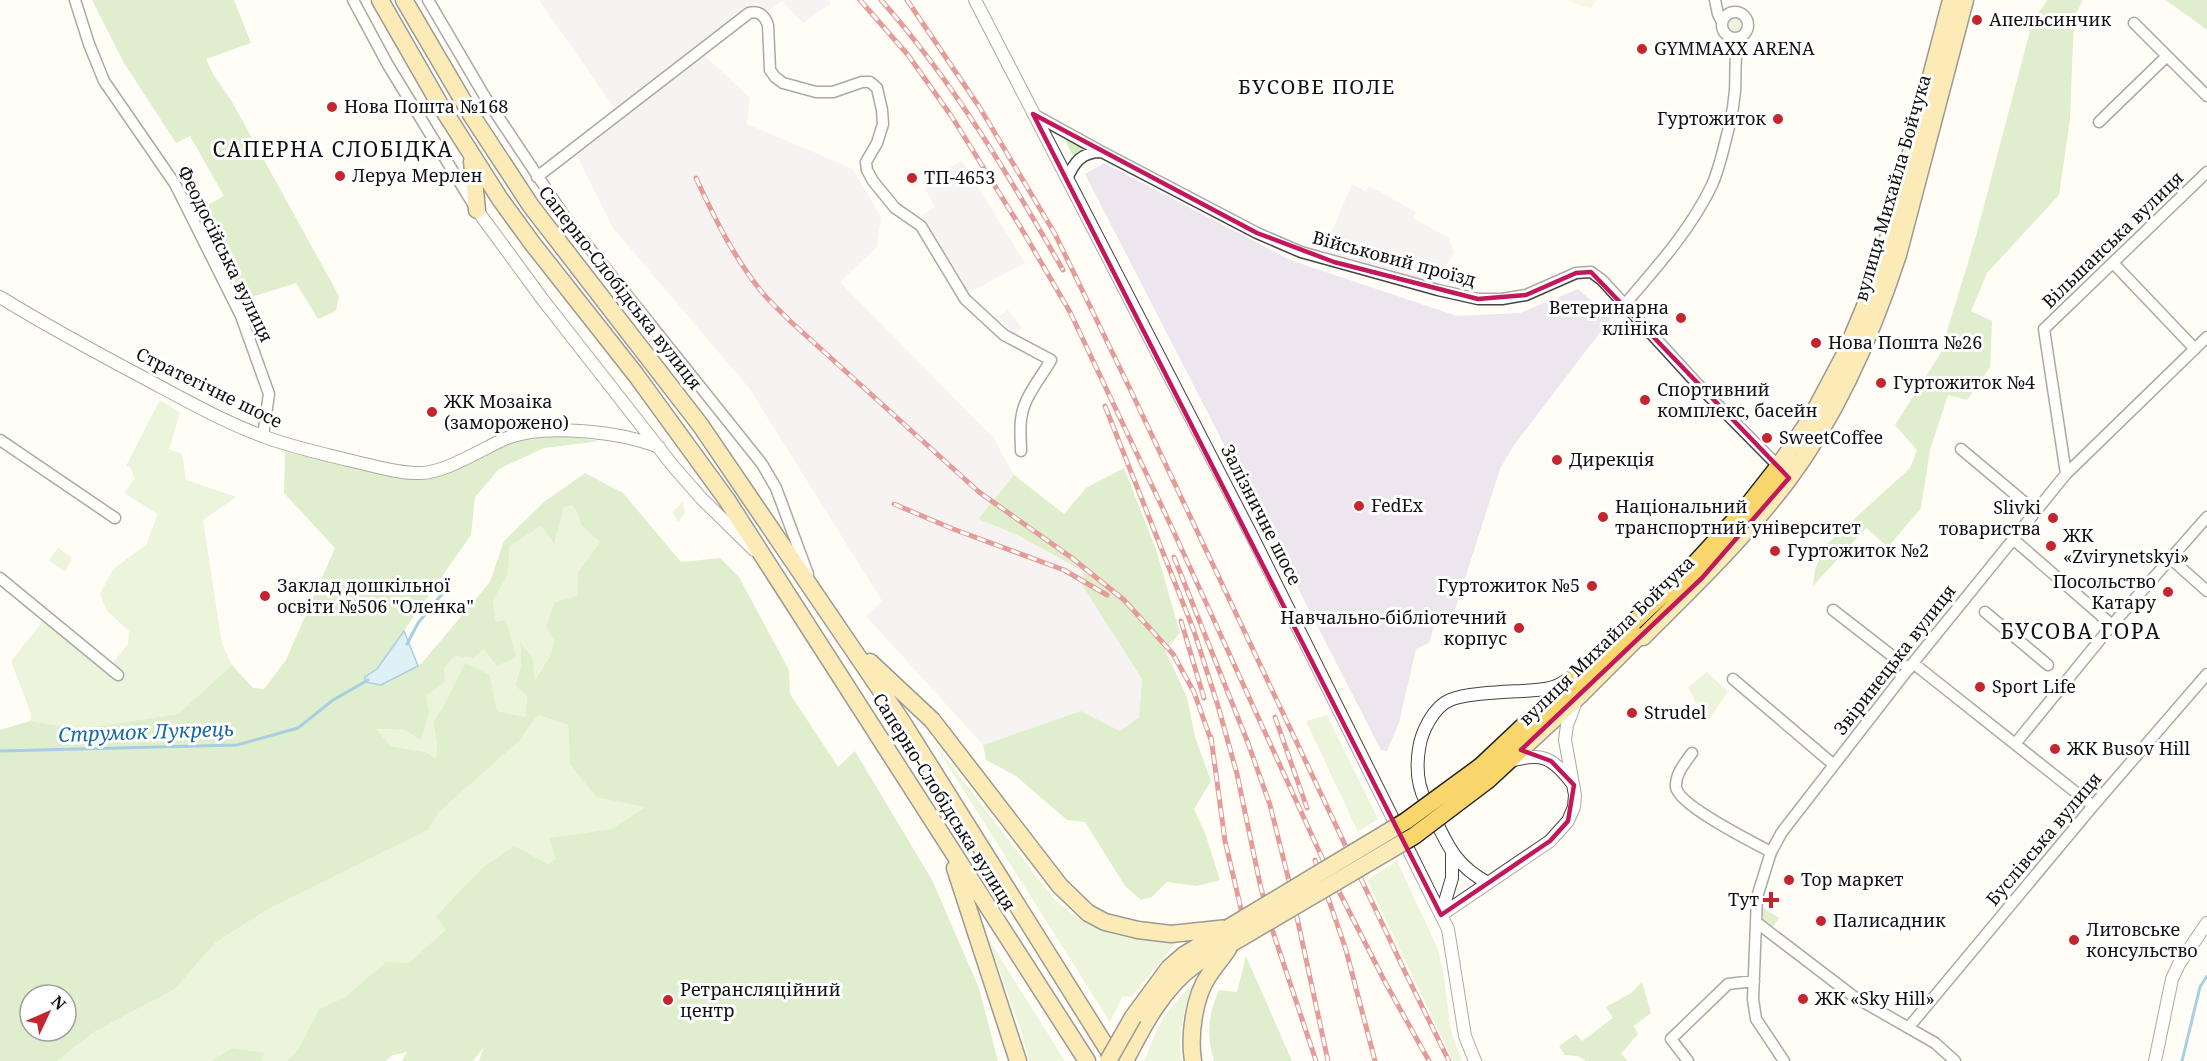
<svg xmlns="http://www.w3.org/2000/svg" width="2207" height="1061" font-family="'Noto Serif',serif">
  <rect width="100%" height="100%" fill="#fffdf5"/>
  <path fill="#eee6ef" d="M539 0H830V4L803 23 782 1 766 13 756 2 696 47 750 98 747 124 853 169 881 217 877 247 840 282 993 437 1014 475 978 519 1017 535 1085 572 1080 582 1142 679 1139 717 1120 731 1081 711 983 745 866 616 882 601 749 388 613 228 577 156 622 119Z
    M962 161 1025 263 965 295 921 216 935 207 922 182Z
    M1104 163 1290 260 1457 316 1520 313 1578 289 1611 318 1514 445 1500 469 1450 625 1436 620 1429 643 1416 649 1399 723 1387 751 1381 750 1085 174Z
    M1352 184 1366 191 1369 186 1416 212 1413 218 1449 238 1454 253 1433 285 1324 254 1329 238Z
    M1008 310 1022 328 1013 335 999 317Z"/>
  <path fill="#d5ebbd" d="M1727 25a7 7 0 1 1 14 0a7 7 0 1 1-14 0Z
    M1066 138 1085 147 1073 156 1065 140Z
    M160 400 180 413 169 449 182 454 186 480 236 497 203 520 222 644 232 665 178 714 78 729 30 721 31 714 11 661 43 621 107 670 128 644 129 631 107 611 100 594 113 569 146 545 158 514 124 493 135 479 130 467 126 466Z
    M683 502 685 513 678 522 672 512Z
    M572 505 577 512 581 525 600 542 578 572 577 596 554 640 551 654 534 681 520 643 521 666 515 685 527 697 525 717 497 711 490 675 443 707 433 721 437 744 436 758 426 752 391 746 376 729 405 730 429 712 425 696 445 682 444 668 454 656 473 658 496 622 493 599 508 574 510 546 541 526 553 543 564 508Z
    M58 548 72 558 65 572 49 560Z
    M1707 672 1728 692 1706 723 1688 687Z
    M538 715 568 725 570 764 646 806 611 829 550 838 556 860 548 864 514 847 481 869 436 916 445 930 409 963H386L345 997 319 1009 299 1048 287 1061H261L265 1054 232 1048 211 1061H57L94 1032 175 989 215 943 265 911 428 830 438 813 519 741Z
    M1327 715 1378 819 1358 832 1306 721Z
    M930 737 1053 898C1097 937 1121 939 1177 942L1131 997 1123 996 1110 1022Z
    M1397 861 1437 947 1443 970 1451 1032 1462 1061H1453L1367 880Z
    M989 940 1065 1061H1029L1022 1034Z
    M1193 983C1185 1008 1176 1035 1182 1061H1144C1149 1051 1152 1040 1157 1030 1165 1012 1180 998 1193 983Z"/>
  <path fill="#b9dc9c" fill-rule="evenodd" d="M92 0H234L251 43 206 59 213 74 231 100 339 296 336 311 318 319 296 283 242 300 197 211 224 196 190 136 176 143 124 63Z
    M2047 0H2083L2074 18 2070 119 2059 195 1987 273 1971 311 1992 321 1990 367 1967 400 1948 395 1930 450 1921 508 1888 547 1866 528 1813 586 1815 569 1826 545 1910 468 1917 450 1895 425 1940 354 1976 236 2032 23Z
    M2166 0H2207V30Z
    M559 436 601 441 544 448 499 469 475 497 471 535 377 669 365 677 381 685 422 663 490 582 504 541 544 502 585 473 623 493 681 562 720 558 739 577 789 670 790 694 838 767 855 751 932 880 979 988 998 1061H479L484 1047 473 1061H402L407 1052 393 1055 385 1061H287L299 1048 319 1009 345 997 386 962 409 963 445 930 436 916 481 869 514 846 548 864 556 859 549 838 611 829 645 807 596 797 570 764 568 725 538 715 519 741 438 813 428 830 265 911 215 943 175 989 94 1032 57 1061H0V730L30 721 78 729 178 714 232 665 253 688 264 689 286 660 335 548 284 493 285 452 404 478H434L518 441ZM572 505 577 512 581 525 600 542 578 572 577 596 555 602 546 626 554 640 551 654 535 680 532 657 520 642 521 666 515 685 527 697 525 717 497 711 490 675 465 663 443 707 433 721 437 744 436 758 426 752 391 746 376 729 405 730 421 740 429 712 426 696 445 682 444 668 454 656 473 658 484 649 497 666 516 657 506 620 496 622 493 600 508 574 510 546 541 526 554 544 564 508ZM30 995H66V1031H30Z
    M1124 468 1156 549 1180 633 1165 650 1187 697 1195 737 1211 781 1194 809 1205 833 1220 880 1197 886 1167 882 1152 897 1141 900 1125 886 1085 822 1067 820 1016 776 986 760 983 745 1081 711 1120 731 1139 717 1142 679 1080 582 1085 572 1017 535 978 519 1014 475 1064 514 1086 488Z
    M1762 907 1779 918 1772 928 1761 919Z
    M1246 956 1292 1061H1214C1206 1034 1208 1015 1219 990L1237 992Z
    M1642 982 1651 1013 1634 1026 1638 1034 1621 1054 1628 1061H1586L1578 1056 1565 1055 1559 1046 1576 1034 1582 1041 1613 1018 1606 1007 1631 993Z
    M232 1048 265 1053 261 1061H211Z"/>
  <path fill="#e6f2cf" d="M1566 0H1596L1591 9Z"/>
  <path fill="#b9e0f7" stroke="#3f96cf" stroke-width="1.5" d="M404 631 418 666 381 685 365 682V677L377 669Z"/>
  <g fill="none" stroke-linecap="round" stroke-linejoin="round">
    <path stroke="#3f96cf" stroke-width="3" d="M407 644 418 623 447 588
      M0 751 237 745 298 728 333 700 368 680
      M2182 1061 2200 987 2207 976"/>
    <g stroke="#444" stroke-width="13">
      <path id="minor" d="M75 0 89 44 104 81 175 184 241 316 269 394 263 436
        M353 0 388 65 473 204
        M428 0 485 97 567 220 762 464 776 488 808 574
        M1715 0 1718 14 1722 22
        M1722 25a13 13 0 1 1 26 0a13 13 0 1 1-26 0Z
        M2134 23 2207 96
        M1033 114 1102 152 1257 233 1301 252 1438 290 1478 299H1502L1526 295 1576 273 1591 272 1602 280 1702 389 1781 469
        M2099 122 2167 56
        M537 177 749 13C759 10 765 16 768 25L770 70 775 77 783 83 816 92H833L862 82H870L877 88 882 110 883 124 877 143 866 162 867 170 873 181 895 208 921 226 965 299 1004 335 1051 360C1042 376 1025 396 1022 414 1019 426 1021 439 1021 451
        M1067 179C1074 162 1082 152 1101 152
        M2114 264 2195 349
        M1625 304C1657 267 1691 229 1712 185 1720 167 1724 146 1729 127 1732 115 1734 103 1735 91 1736 77 1734 46 1740 37
        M0 440 115 518
        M1961 449 2035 511
        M2066 474 2044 329 2207 172
        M2013 539 2112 625
        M2171 559 2207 591
        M0 578 118 675
        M1833 610 1909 669
        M1985 612 2048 665
        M1913 663 2093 806
        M1733 679 1834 765
        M2015 744 2112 625 2207 517
        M1692 753C1685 763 1675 774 1676 787 1678 805 1754 843 1771 852
        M1756 922 1853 996 1935 1043 1955 1061
        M1909 1027 2093 806 2207 674
        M1688 1061 1671 1039 1728 984 1754 981
        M1784 1061 1756 1019 1753 999 1757 897 1771 852 1782 832 1913 663 2066 474 2207 337"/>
    </g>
    <g stroke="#444" stroke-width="14">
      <path id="tertiary" d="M975 0 1253 538 1448 929 1465 1036 1475 1061
        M477 210 543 300 673 466 701 498 754 550
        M0 297C47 326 97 353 146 379 185 400 224 422 265 437 292 447 320 453 348 460 371 465 395 473 419 473 444 474 483 448 507 438 546 423 621 432 659 447
        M1510 761C1542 752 1552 757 1572 783
        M1488 883C1449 862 1446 838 1426 802 1417 785 1416 768 1419 749 1421 733 1433 707 1450 700 1466 693 1503 692 1522 691 1537 690 1553 690 1565 681
        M1441 915 1550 841 1568 821 1574 807 1575 795 1565 740 1567 725 1575 704
        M1441 915 1452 878V854
        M2155 1061 2172 979 2179 964 2207 923"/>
    </g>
    <g stroke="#222" stroke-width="19">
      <path id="primary" d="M380 0 439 103 500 199 532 243 636 375 727 500 1087 1061
        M404 0 472 116 531 206 701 426 901 720 1115 1061
        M472 161 477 210
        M870 662 932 720 1060 886 1088 913 1105 922 1138 930 1171 934 1228 928
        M1481 766 1691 568 1745 509 1778 467 1811 418 1845 354 1873 287 1892 225 1951 0
        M1488 780 1580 695 1639 636 1643 637C1693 587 1745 537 1788 480 1838 413 1872 334 1898 255L1965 0
        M955 868 1018 1061
        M1133 1017 1169 968 1184 955 1222 932
        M1125 1061C1143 1026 1163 987 1196 964 1207 956 1220 950 1232 943
        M1193 1061C1189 1036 1194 996 1209 975 1215 966 1222 958 1228 949"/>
    </g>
    <use href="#minor" stroke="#fff" stroke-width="10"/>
    <use href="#tertiary" stroke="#fff" stroke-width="12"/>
    <use href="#primary" stroke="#f9d66b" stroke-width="16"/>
    <g stroke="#c4262e" stroke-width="5">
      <path id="rail" d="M860 0 908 55 952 117 1021 228 1070 312 1172 528 1324 862 1385 982 1429 1061
        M881 0C953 81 1009 176 1063 270
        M907 0 980 108 1055 234 1131 391 1405 972 1449 1061
        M696 178C714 217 733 256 761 291 769 301 780 311 790 321L979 492 1072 558 1124 600 1173 654 1194 692 1212 743
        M1105 406 1194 631 1218 706 1237 774 1260 884 1272 929 1316 1061
        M894 504 953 529 1064 570 1107 595
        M1174 557 1248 743 1270 805 1290 885 1328 1061
        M1181 621 1204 698
        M1275 717 1307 808
        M1211 737 1225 841 1242 913
        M1315 860 1346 950 1375 1061"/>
    </g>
    <use href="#rail" stroke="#fff" stroke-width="3" stroke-dasharray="9" stroke-linecap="butt"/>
    <g stroke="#222" stroke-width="19" stroke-linecap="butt">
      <path id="primary-bridge" d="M1228 928 1406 821 1481 766
        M1232 943 1414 836 1488 780
        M1108 1061 1133 1017"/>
    </g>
    <use href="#primary-bridge" stroke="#f9d66b" stroke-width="16"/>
  </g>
  <path d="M0 0H2207V1061H0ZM1033 114 1257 233 1334 262 1478 299 1526 295 1576 273 1591 272 1789 478 1702 578 1521 750 1551 761 1574 785 1568 821 1550 841 1441 915Z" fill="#fffdf5" fill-opacity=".55" fill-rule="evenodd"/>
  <path fill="none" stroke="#c2185b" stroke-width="4.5" stroke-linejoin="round" d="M1033 114 1257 233 1334 262 1478 299 1526 295 1576 273 1591 272 1789 478 1702 578 1521 750 1551 761 1574 785 1568 821 1550 841 1441 915Z"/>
  <g fill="#c4262e" stroke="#fff" stroke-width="2">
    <circle cx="1977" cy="20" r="6"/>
    <circle cx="1642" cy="49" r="6"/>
    <circle cx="332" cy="107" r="6"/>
    <circle cx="1778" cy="119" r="6"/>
    <circle cx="340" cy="176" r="6"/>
    <circle cx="912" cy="178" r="6"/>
    <circle cx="1681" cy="318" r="6"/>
    <circle cx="1816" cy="343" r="6"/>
    <circle cx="1881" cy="383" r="6"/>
    <circle cx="1645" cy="400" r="6"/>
    <circle cx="432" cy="412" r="6"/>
    <circle cx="1767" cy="438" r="6"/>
    <circle cx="1557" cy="460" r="6"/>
    <circle cx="1359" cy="506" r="6"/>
    <circle cx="1603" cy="517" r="6"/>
    <circle cx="2053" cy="518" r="6"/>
    <circle cx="2051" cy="546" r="6"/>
    <circle cx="1775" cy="551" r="6"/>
    <circle cx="1592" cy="586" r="6"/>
    <circle cx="2168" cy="592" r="6"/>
    <circle cx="265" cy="596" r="6"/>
    <circle cx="1519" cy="628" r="6"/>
    <circle cx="1980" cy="687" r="6"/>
    <circle cx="1632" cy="713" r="6"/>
    <circle cx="2055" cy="749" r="6"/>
    <circle cx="1789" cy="880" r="6"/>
    <path d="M1768 891h6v6h6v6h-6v6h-6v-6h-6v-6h6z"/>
    <circle cx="1821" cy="921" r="6"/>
    <circle cx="2074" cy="940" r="6"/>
    <circle cx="1803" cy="999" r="6"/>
    <circle cx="668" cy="1000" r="6"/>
  </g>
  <g text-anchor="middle" stroke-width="6" stroke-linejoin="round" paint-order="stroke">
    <g font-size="18" fill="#111" stroke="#fff" text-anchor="start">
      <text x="1989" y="26">Апельсинчик</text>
      <text x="1654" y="55">GYMMAXX ARENA</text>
      <text x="344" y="113">Нова Пошта №168</text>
      <text x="1766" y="125" text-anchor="end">Гуртожиток</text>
      <text x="352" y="182">Леруа Мерлен</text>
      <text x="924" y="184">ТП-4653</text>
      <text x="1669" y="314" text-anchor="end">Ветеринарна<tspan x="1669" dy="21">клініка</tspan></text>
      <text x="1828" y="349">Нова Пошта №26</text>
      <text x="1893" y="389">Гуртожиток №4</text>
      <text x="1657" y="396">Спортивний<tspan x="1657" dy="21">комплекс, басейн</tspan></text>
      <text x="444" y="408">ЖК Мозаіка<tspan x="444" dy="21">(заморожено)</tspan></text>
      <text x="1779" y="444">SweetCoffee</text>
      <text x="1569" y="466">Дирекція</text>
      <text x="1371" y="512">FedEx</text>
      <text x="1615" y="513">Національний<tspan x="1615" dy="21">транспортний університет</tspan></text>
      <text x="2041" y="514" text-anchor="end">Slivki<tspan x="2041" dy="21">товариства</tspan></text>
      <text x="2063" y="542">ЖК<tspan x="2063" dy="21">«Zvirynetskyi»</tspan></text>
      <text x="1787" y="557">Гуртожиток №2</text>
      <text x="2156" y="588" text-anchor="end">Посольство<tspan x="2156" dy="21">Катару</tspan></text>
      <text x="277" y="592">Заклад дошкільної<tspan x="277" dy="21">освіти №506 "Оленка"</tspan></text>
      <text x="1580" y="592" text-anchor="end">Гуртожиток №5</text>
      <text x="1507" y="624" text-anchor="end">Навчально-бібліотечний<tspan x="1507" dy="21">корпус</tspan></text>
      <text x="1992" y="693">Sport Life</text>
      <text x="1644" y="719">Strudel</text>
      <text x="2067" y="755">ЖК Busov Hill</text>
      <text x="1801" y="886">Top маркет</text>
      <text x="1759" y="906" text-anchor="end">Тут</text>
      <text x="1833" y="927">Палисадник</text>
      <text x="2086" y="936">Литовське<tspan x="2086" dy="21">консульство</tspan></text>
      <text x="680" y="996">Ретрансляційний<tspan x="680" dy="21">центр</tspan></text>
      <text x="1815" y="1005">ЖК «Sky Hill»</text>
    </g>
    <g font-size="18" fill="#111" stroke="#fff">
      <text transform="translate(1893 188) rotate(-74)" y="6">вулиця Михайла Бойчука</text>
      <text transform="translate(2113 240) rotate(-44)" y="6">Вільшанська вулиця</text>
      <text transform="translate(225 254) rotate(64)" y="6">Феодосійська вулиця</text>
      <text transform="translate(1394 259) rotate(15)" y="6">Військовий проїзд</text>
      <text transform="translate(620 288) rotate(52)" y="6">Саперно-Слобідська вулиця</text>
      <text transform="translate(209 388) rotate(26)" y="6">Стратегічне шосе</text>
      <text transform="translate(1261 515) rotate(63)" y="6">Залізничне шосе</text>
      <text transform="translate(1607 641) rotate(-44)" y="6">вулиця Михайла Бойчука</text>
      <text transform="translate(1895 660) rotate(-52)" y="6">Звіринецька вулиця</text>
      <text transform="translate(944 802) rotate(58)" y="6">Саперно-Слобідська вулиця</text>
      <text transform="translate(2044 839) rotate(-50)" y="6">Буслівська вулиця</text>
    </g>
    <g font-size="20" letter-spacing="1.5" fill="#111" stroke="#fff">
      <text x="1317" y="94">БУСОВЕ ПОЛЕ</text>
    </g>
    <g font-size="20" font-style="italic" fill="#1768a6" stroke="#fff">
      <text transform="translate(146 732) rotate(-2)" y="7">Струмок Лукрець</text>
    </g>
    <g font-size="21" letter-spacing="1.5" fill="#111" stroke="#fff">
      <text x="333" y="157">САПЕРНА СЛОБІДКА</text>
      <text x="2081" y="639">БУСОВА ГОРА</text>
    </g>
  </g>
  <g transform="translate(48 1013) rotate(46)"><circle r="28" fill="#ffffff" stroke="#a0a0a0" stroke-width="1.5"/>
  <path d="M0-4.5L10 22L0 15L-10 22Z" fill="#c4262e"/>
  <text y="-9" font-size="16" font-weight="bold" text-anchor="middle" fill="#111111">N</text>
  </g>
</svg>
